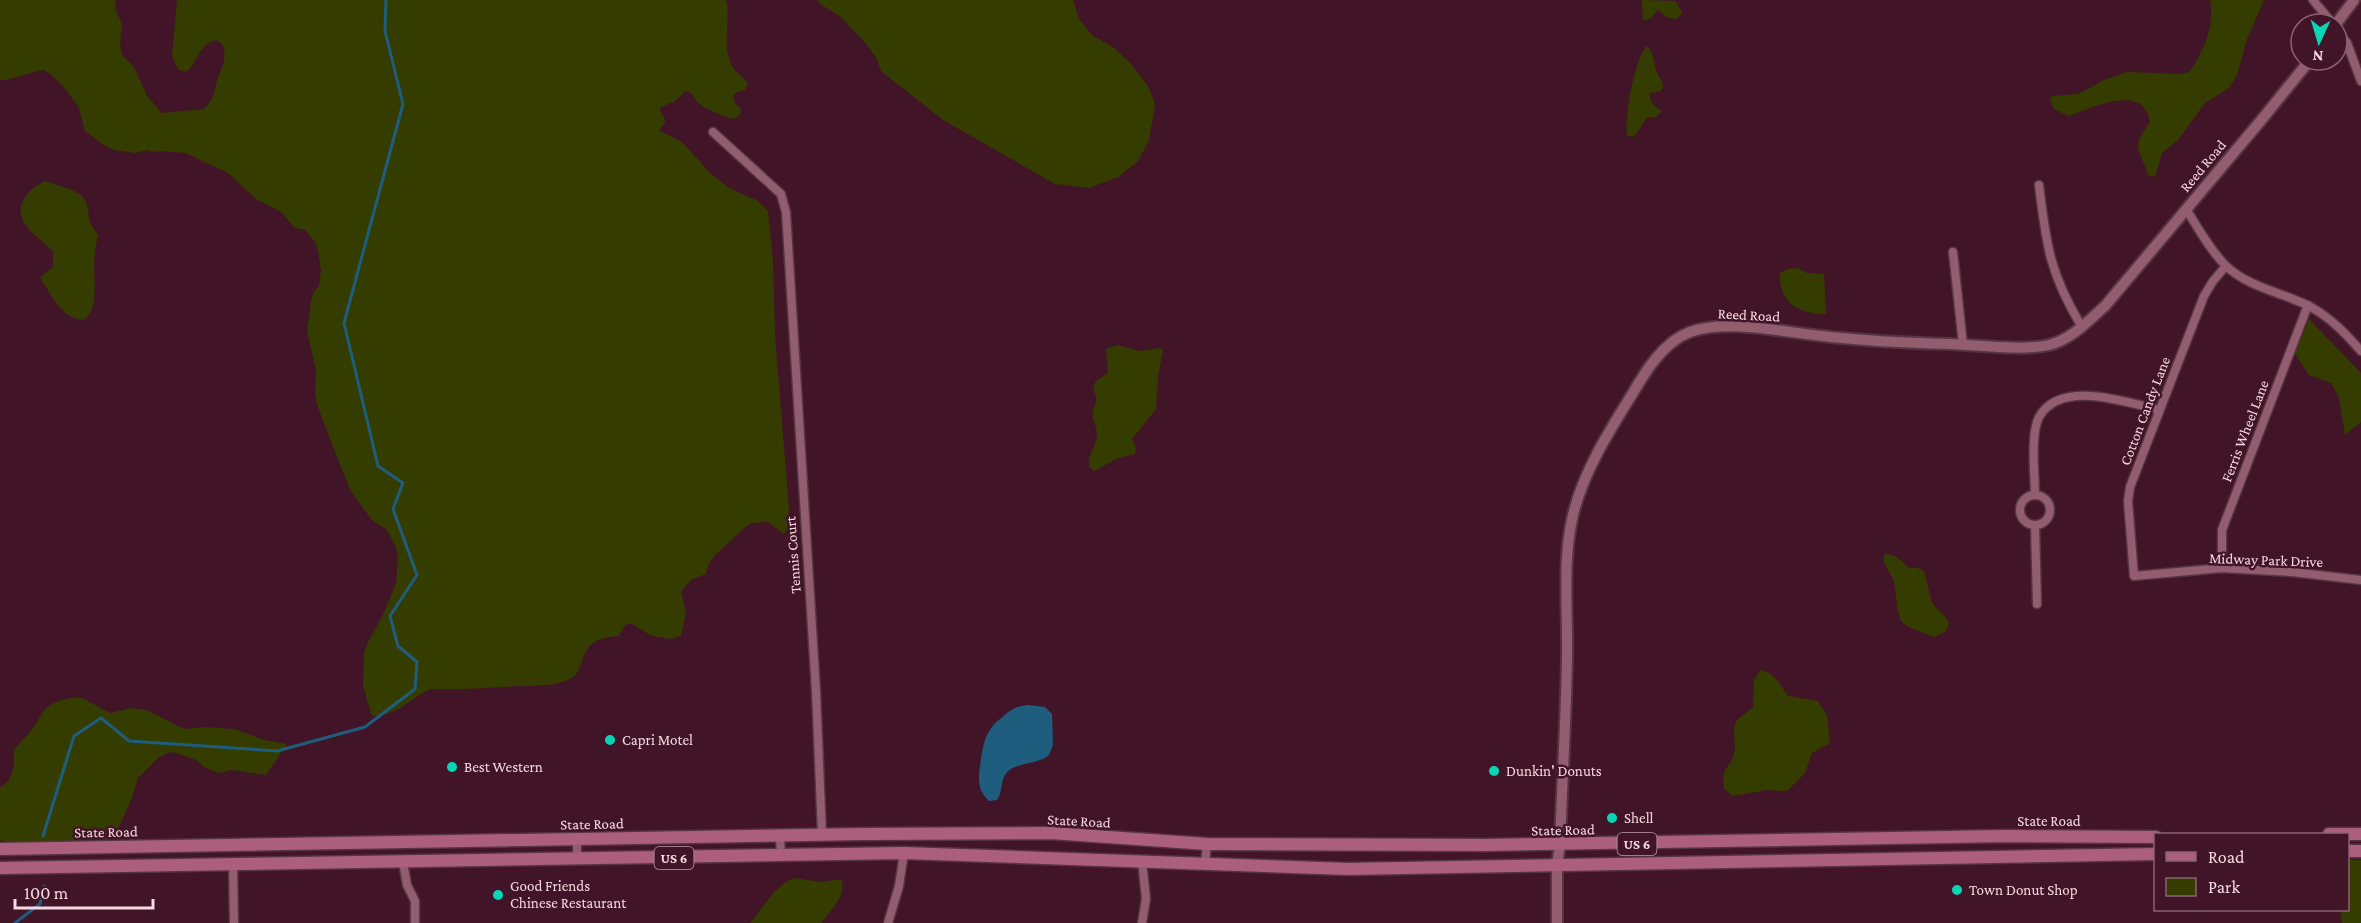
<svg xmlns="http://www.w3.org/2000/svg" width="2361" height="923" font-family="'Crimson Pro',serif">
  <rect width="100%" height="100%" fill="#411527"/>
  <path fill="#353c00" d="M0 0H116L115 9 122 24 120 44 122 55 134 67 147 96 162 113 204 109C217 96 213 90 219 75 224 64 230 47 216 40 196 46 199 63 186 72L178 69 172 56 177 0H726C731 19 723 39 729 58 733 74 744 75 748 84L745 90 736 92 733 96 735 103 741 109 740 115 734 119C725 117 708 110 701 105 694 100 694 93 686 91L675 101 661 107 660 111 664 117 665 123 659 130 683 143 710 173 729 188 758 201 768 211 773 261 775 334 789 509 787 530 784 534 768 522 752 523 747 526 715 555 709 563 706 574 692 579 681 591 686 613 681 636 671 639 652 636 630 623 625 625 619 636C570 639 592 670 568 680 552 687 535 685 518 686 489 688 460 690 431 689 409 698 399 716 372 716L363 686 364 654 367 644 383 615 396 583 398 558 396 547 386 529 372 520 350 490 317 405 315 393 316 371 307 331 311 301 314 291 319 286 321 271 318 250 315 242 305 230 295 228 281 212 256 199 228 173 196 158 185 153 164 151 153 152 147 150 136 153 114 150 102 144 85 131 79 108 66 90 53 76 44 70C29 72 15 80 0 80Z
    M817 0H1073L1079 19 1092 35 1114 48 1130 63 1148 86 1155 104 1149 140 1138 161 1118 177 1089 188 1055 184 943 120 881 71 876 57 868 46 841 17 820 4Z
    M1642 0 1676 1 1682 13 1677 19 1668 18 1658 10 1651 18 1643 21Z
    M2210 0H2264L2247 39 2237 75 2229 88 2205 103 2178 140 2162 153 2155 177 2148 175C2139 146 2130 150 2150 122 2144 82 2092 108 2069 116L2054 109 2050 99 2052 96 2078 94 2104 80 2127 72 2180 74 2189 72C2204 51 2215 26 2210 0Z
    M1647 46C1657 56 1652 69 1662 81L1663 88 1659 92 1650 93C1649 102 1655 106 1662 111L1656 117 1646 118 1638 132 1633 137 1627 136C1624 119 1635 56 1647 46Z
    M45 181 72 190 81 195 87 204 90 223 98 235C96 245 94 255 94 265 94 280 99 312 83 320 60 318 52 295 40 277L53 267V252C46 243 36 237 29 229 11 211 25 190 45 181Z
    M1798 268 1807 273 1824 274 1826 314C1821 315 1818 314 1812 313 1790 309 1779 296 1780 273L1787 269Z
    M2309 319 2361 373V422L2345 435 2339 398 2331 383 2309 375 2295 354Z
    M1117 345 1140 351 1160 348 1163 350 1158 376 1156 409 1132 439 1136 447 1135 454 1118 458 1094 471C1091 468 1089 469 1089 464 1088 454 1096 446 1097 436 1097 419 1087 422 1097 400L1093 387 1096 381 1108 373 1106 349Z
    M1885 554C1896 554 1902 561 1909 568H1918L1924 571 1932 603 1947 619 1949 624 1946 631 1934 637 1907 626 1901 621 1898 611 1894 581 1883 560Z
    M1760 670C1776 673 1779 684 1788 696L1818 701 1827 715 1830 743 1812 753 1805 773 1787 791 1767 790 1733 796 1724 789 1723 778 1725 770 1732 760 1735 749 1734 728 1737 720 1753 707 1754 680Z
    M69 698H82L110 713 131 708 147 710 184 729 203 727 235 729 264 740 287 744 266 775 232 770 218 773 204 767 196 760 176 753 170 752 159 757 138 778 132 798 119 827 115 835 107 841H81L42 847 0 840V787L9 781 14 766V750C19 743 25 738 30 732 46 712 39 706 69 698Z
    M2348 860H2361V923H2342L2340 910H2348Z
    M794 878 821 882 841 879C848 894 830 912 821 923H750C763 908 775 885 794 878Z"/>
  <path fill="#1f5d7f" d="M1029 705 1045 707 1052 714 1053 745 1049 755C1037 765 1017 762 1007 772 1000 780 1003 792 997 800L989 801C978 791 978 780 980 766 983 746 984 732 1000 719 1010 710 1015 706 1029 705Z"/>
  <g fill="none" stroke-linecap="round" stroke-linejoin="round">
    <path stroke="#1f5d7f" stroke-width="3" d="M43 836 74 736 101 718 129 741 277 751 365 727 415 689 417 662 398 646 390 616 417 575 393 509 403 483 378 466 344 323 403 104 385 31 386 0
      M15 923 40 904 44 886"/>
    <g stroke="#573442" stroke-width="11">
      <path id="minor" d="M2313 0 2333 24
        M2337 30 2347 43 2361 81
        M713 132 781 194 786 212 816 691 822 834
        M2039 185C2046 244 2050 275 2082 327
        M2186 209C2198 228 2210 250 2226 266 2250 288 2281 292 2309 306 2330 317 2345 333 2361 351
        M1953 252 1963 345
        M2226 266 2213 281 2204 296 2130 487 2128 501 2134 576 2222 568 2292 572 2361 580
        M2035 495C2035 475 2030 435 2039 417 2061 378 2128 403 2160 410
        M2020 510a15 15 0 1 1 30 0a15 15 0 1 1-30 0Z
        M2035 525 2037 604
        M2222 568V530L2308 305
        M780 835 781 856
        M577 839V859
        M403 862 407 885 415 901V923
        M1205 864 1207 844
        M233 865 234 923
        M888 923 899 886 904 853
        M1142 923 1146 899 1142 861"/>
    </g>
    <g stroke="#573442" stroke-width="14">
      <path id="tertiary" d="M2336 24 2354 0
        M1557 923V864L1560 845C1562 783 1566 720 1567 658 1568 611 1562 561 1573 515 1583 473 1608 433 1631 396 1645 372 1663 342 1690 332 1728 319 1783 332 1822 336 1865 341 1907 343 1950 344 1978 345 2023 351 2049 345 2072 339 2088 321 2105 306L2263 118 2310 60"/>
    </g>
    <g stroke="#573442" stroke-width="15">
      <path id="primary" d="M2329 834H2361
        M0 849 862 834 1051 833 1207 844 1488 845 2004 836 2156 837
        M2348 851H2361
        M0 868 904 853 1348 869 2156 854"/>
    </g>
    <use href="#minor" stroke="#915d6f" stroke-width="8"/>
    <use href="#tertiary" stroke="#915d6f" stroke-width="10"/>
    <use href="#primary" stroke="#ac5f7c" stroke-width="12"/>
  </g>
  <g fill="#07d5b6" stroke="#411527" stroke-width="2">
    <circle cx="610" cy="740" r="6"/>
    <circle cx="452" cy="767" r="6"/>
    <circle cx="1494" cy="771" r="6"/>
    <circle cx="1612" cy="818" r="6"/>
    <circle cx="1957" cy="890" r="6"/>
    <circle cx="498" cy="895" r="6"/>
  </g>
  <g text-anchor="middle" stroke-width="5" stroke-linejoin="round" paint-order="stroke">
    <g fill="#411527" stroke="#c09ea9" stroke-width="1.5">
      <rect x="1617.5" y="833" width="39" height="22" rx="4.5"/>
      <rect x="654.5" y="847" width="39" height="22" rx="4.5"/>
    </g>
    <g font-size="14" font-weight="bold" fill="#f6d8e1">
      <text x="1637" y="849">US 6</text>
      <text x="674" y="863">US 6</text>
    </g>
    <g font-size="15" fill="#f6d8e1" stroke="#411527">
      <text transform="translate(2203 166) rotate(-50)" y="5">Reed Road</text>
      <text transform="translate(1749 315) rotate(3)" y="5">Reed Road</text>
      <text transform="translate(2145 411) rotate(-69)" y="5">Cotton Candy Lane</text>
      <text transform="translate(2245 431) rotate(-69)" y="5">Ferris Wheel Lane</text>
      <text transform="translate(793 555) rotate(-94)" y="5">Tennis Court</text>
      <text transform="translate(2266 560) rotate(2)" y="5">Midway Park Drive</text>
      <text transform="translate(1079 821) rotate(3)" y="5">State Road</text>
      <text x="2049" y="826">State Road</text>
      <text transform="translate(592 824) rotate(-1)" y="5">State Road</text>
      <text transform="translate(1563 830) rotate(-1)" y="5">State Road</text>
      <text transform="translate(106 832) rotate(-1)" y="5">State Road</text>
    </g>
    <g font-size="15" fill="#f6d8e1" stroke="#411527" text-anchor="start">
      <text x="622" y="745">Capri Motel</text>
      <text x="464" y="772">Best Western</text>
      <text x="1506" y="776">Dunkin' Donuts</text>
      <text x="1624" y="823">Shell</text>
      <text x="510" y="891">Good Friends<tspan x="510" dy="17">Chinese Restaurant</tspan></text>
      <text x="1969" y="895">Town Donut Shop</text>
    </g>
  </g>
  <rect x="2154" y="833" width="195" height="78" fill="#411527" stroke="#896371" stroke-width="1.5"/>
  <rect x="2166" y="852" width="30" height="9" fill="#ac5f7c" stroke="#896371" stroke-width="1.5"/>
  <text x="2208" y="863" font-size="18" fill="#f6d8e1">Road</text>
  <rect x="2166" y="878" width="30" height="18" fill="#353c00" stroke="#896371" stroke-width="1.5"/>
  <text x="2208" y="893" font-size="18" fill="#f6d8e1">Park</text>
  <g transform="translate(2319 42) rotate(184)"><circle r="28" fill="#411527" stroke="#896371" stroke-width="1.5"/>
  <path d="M0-4.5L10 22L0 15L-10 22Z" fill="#07d5b6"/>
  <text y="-9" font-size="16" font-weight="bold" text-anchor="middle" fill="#f6d8e1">N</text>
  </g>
  <path d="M15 899v9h138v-9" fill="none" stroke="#f6d8e1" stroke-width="3"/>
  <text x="24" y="899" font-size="18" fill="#f6d8e1" stroke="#411527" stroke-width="4.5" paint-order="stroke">100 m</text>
</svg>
